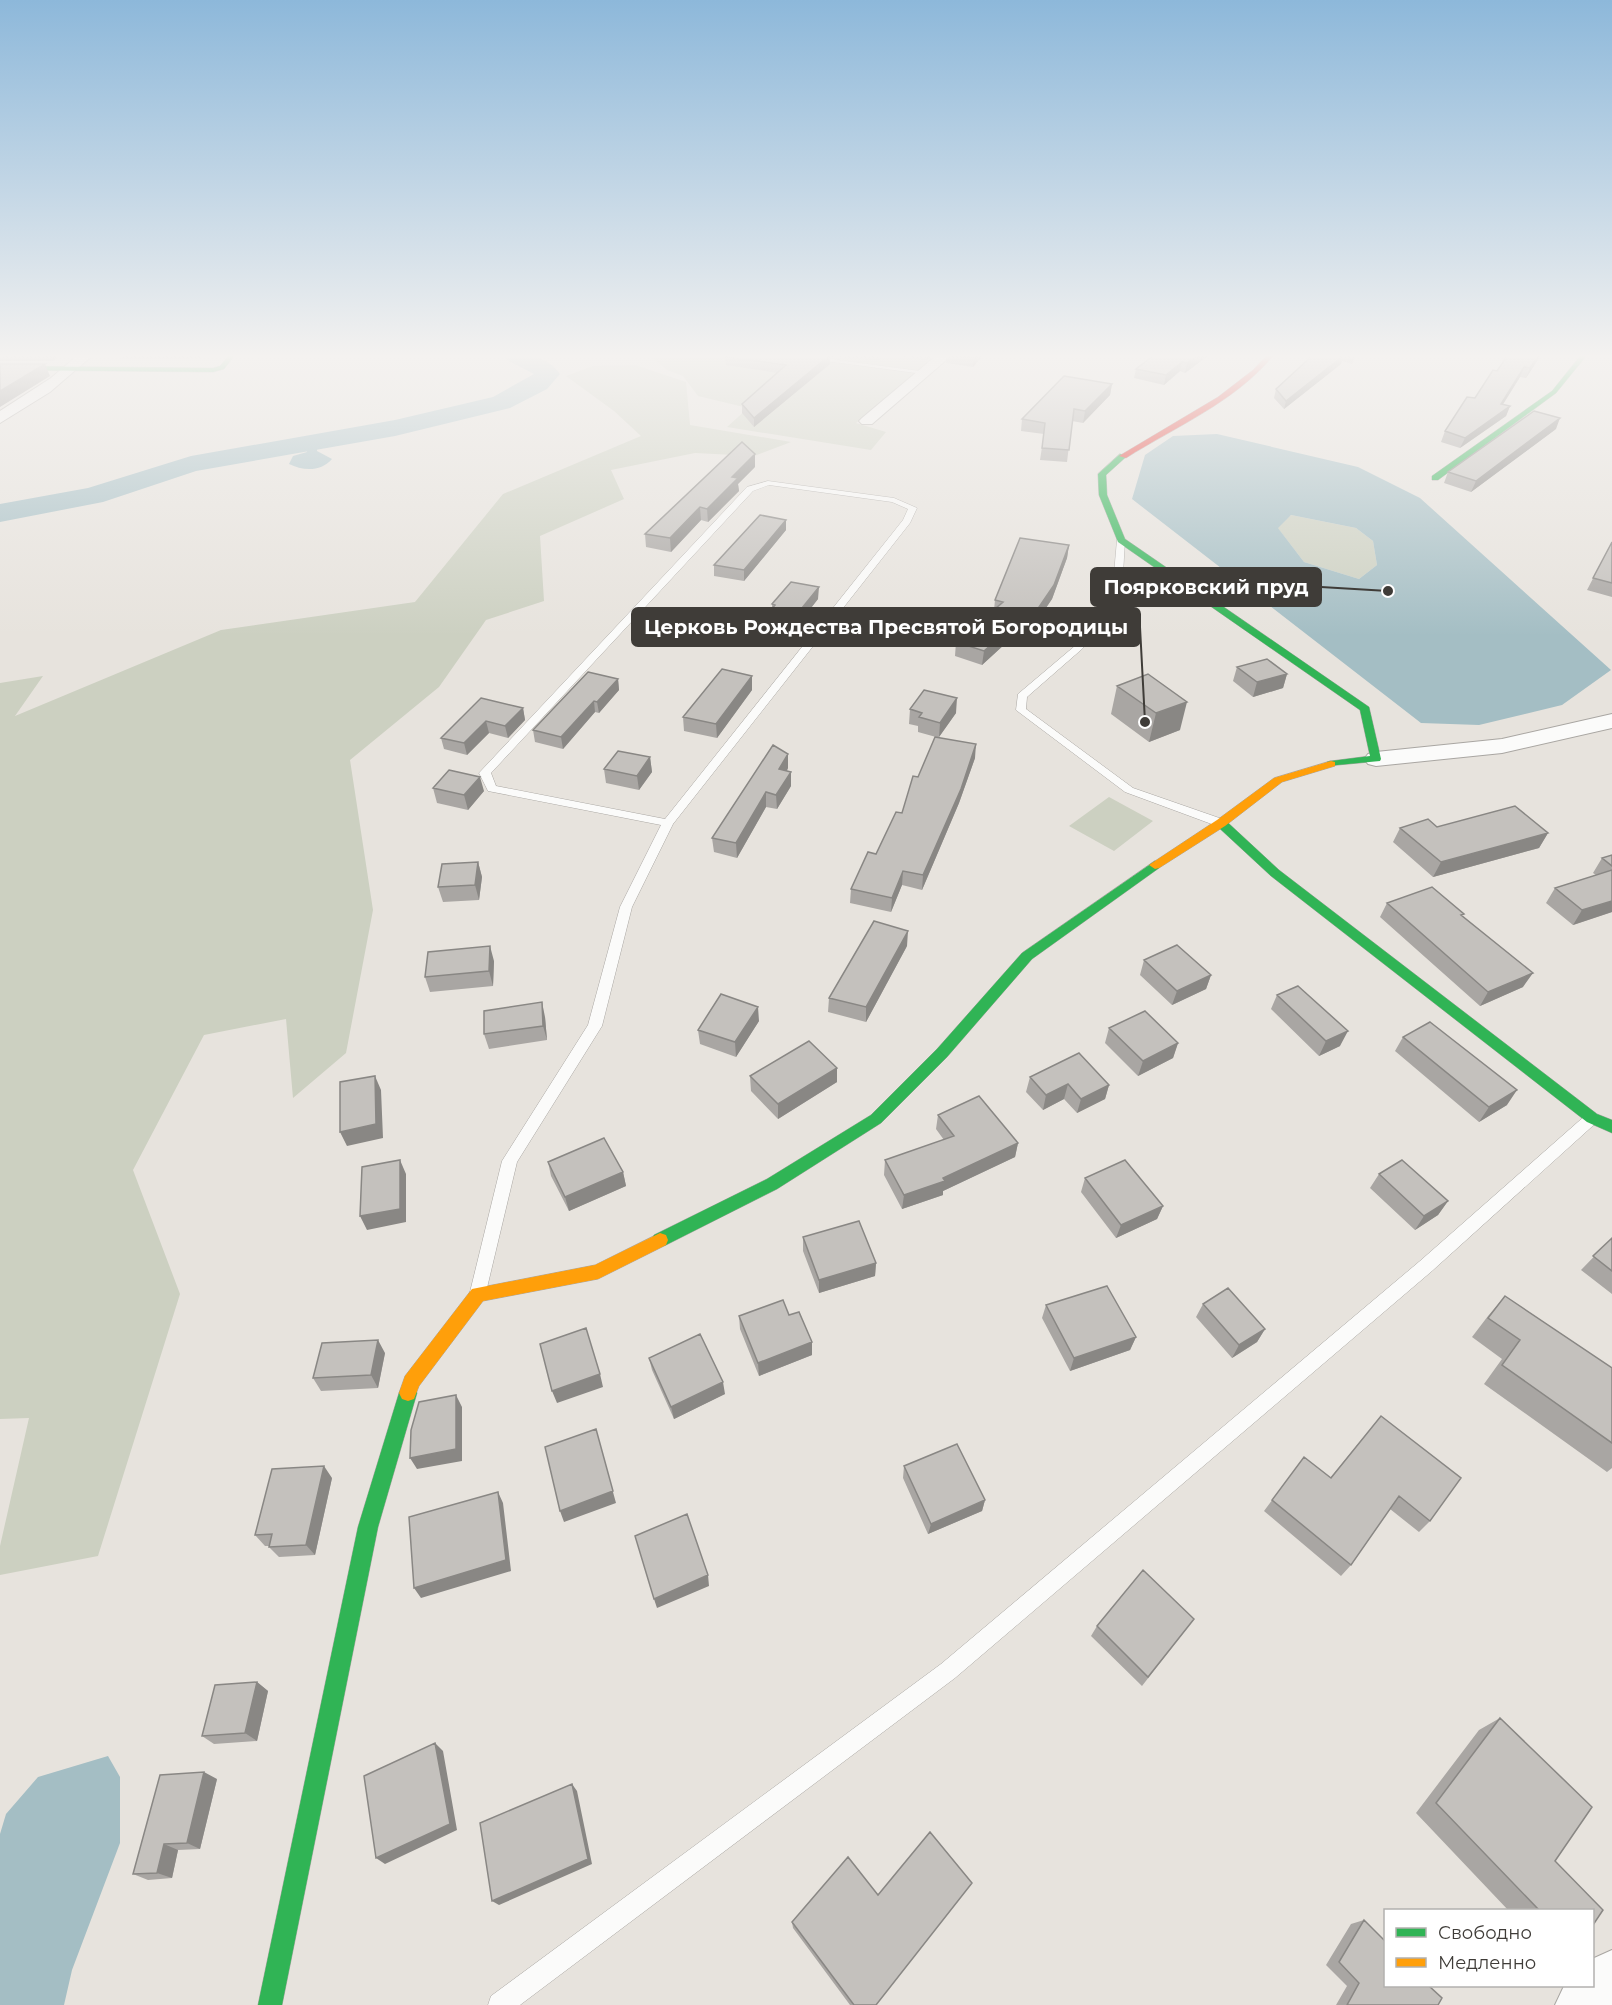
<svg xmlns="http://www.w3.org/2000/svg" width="1612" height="2005" font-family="Montserrat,sans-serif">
  <rect width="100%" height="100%" fill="#e7e3dd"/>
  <path fill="#ccd0c1" d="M648 355H940L856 423 886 432 871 450 727 427 748 408 698 396 683 376 667 370Z
    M635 365 686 382 690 425 791 442 754 456 695 453 611 470 624 499 540 536 544 601 486 620 439 687 350 760 373 910 346 1053 293 1098 286 1019 204 1035 133 1170 180 1294 98 1556 0 1575V1546L29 1418 0 1419V683L43 676 15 716 221 630 415 602 503 494 641 436 614 411 566 376 593 366Z
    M1291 515 1356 528 1373 541 1377 565 1359 579 1304 562 1277 527Z
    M1109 797 1153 821 1114 851 1069 826Z"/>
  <path fill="#a4bec4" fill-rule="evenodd" d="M1217 434 1358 467 1420 498 1611 670 1562 705 1479 725 1421 723 1132 499 1145 455 1173 436ZM1291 515 1356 528 1373 541 1377 565 1359 579 1304 562 1278 528Z
    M318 441 317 451 332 459C321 472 303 471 289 464L293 456 307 452 308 443Z
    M108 1756 120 1777V1843L72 1970 64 2005H0V1834L6 1814 38 1777Z"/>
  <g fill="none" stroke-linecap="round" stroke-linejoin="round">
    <path fill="#a4bec4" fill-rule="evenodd" d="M503 355C525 354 546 354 560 374L547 389 510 408 395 436 196 471 103 502 0 522V504L88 488 191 456 395 420 493 397 534 374 507 360Z"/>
    <g stroke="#a9a6a2" stroke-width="1">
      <path id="lane" d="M781 355H800L927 372 924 374Z
        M768 481 894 498 917 508 910 523 673 824 632 907 602 1026 517 1162 486 1292 484 1297 478 1299 472 1297 470 1292 502 1161 588 1025 620 907 661 825 488 791 479 773 747 487ZM769 485 892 502 908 509 903 520 665 819 496 786 491 773 753 491Z
        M1121 537 1125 540 1121 608 1082 649 1027 697 1026 709 1133 788 1225 820 1227 823 1225 826H1217L1125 792 1016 710 1018 694 1076 645 1111 607 1117 540Z
        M1592 1112 1597 1114 1599 1118 1597 1122 1432 1271 955 1678 520 2005H488L491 1996 941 1664 1420 1261 1587 1114Z"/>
    </g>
    <g stroke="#a9a6a2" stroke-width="2">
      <path id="street" d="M78 355H93L50 392 0 423V411L51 378Z
        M937 355H952L872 424H862L859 421 862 418Z
        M1612 714V728L1502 753 1376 766 1368 764 1364 759 1368 754 1376 752 1502 739Z
        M1612 1950V2005H1555L1564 1986H1592V1959Z"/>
    </g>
    <g stroke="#a9a6a2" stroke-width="1">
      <path id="fast" d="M229 355H235L224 369 213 372 0 370V366L213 368 220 366Z
        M1581 355H1587L1556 393 1438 480H1432V476L1552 391Z
        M1120 454 1127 456 1106 475 1107 495 1125 539 1369 707 1381 759 1380 761 1327 766V762L1331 761 1370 756 1360 710 1118 542 1099 495 1098 474Z
        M1221 819 1225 820 1279 870 1597 1114 1612 1120V1133L1587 1122 1271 876 1217 826 1215 823Z
        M1155 861 1159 862 1161 865 1159 868 1032 959 947 1057 881 1123 777 1189 666 1245 660 1247 654 1245 652 1240 654 1235 767 1179 871 1115 937 1049 1022 953Z
        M408 1385 414 1387 417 1393 378 1527 282 2005H258L358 1527 399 1393 402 1387Z"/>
    </g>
    <g stroke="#a9a6a2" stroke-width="1">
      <path id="slow" d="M1331 761 1335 762V766L1282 782 1225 826 1159 868 1155 869 1149 865 1217 820 1274 778Z
        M660 1233 666 1235 668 1240 666 1245 598 1279 483 1301 419 1386 414 1399 408 1401 402 1399 399 1393 405 1376 472 1289 595 1265Z"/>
    </g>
    <g stroke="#a9a6a2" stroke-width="1">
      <path id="jam" d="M1267 355H1274C1235 402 1177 426 1126 458L1119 456 1218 397 1253 370Z"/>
    </g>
    <use href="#lane" fill="#fbfbfa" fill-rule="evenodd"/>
    <use href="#street" fill="#fbfbfa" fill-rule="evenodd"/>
    <use href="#fast" fill="#30b455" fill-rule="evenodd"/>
    <use href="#slow" fill="#ff9f0a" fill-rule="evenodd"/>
    <use href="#jam" fill="#e5322d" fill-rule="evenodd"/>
  </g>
  <path fill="#a9a6a3" d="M0 355H60L53 361H0Z
    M118 355H204L203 358 120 359Z
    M728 355H882L878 360 830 357V364L754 427 742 413V404L778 373 726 365 725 357Z
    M890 355H934L927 360Z
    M947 355H983L973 367 946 363Z
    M1209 355 1185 373 1180 371 1164 385 1134 378 1136 369Z
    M1313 355H1356L1352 364 1342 361 1341 364 1284 409 1274 398 1276 389Z
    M1541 355 1526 378 1520 377 1503 404 1510 406 1506 416 1460 448 1441 442 1445 431 1475 398 1497 371Z
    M1112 384 1110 395 1083 423 1072 421 1067 462 1040 460 1044 434 1021 431 1022 419Z
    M1556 429 1471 492 1444 483 1448 472Z
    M755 467 738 484 739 491 708 522 701 520 671 552 646 547 645 534Z
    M786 520V530L744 581 714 576V565Z
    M1612 542V597L1587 590Z
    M1069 545 1067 558 1052 599 1035 624 1029 622 982 665 955 656 956 642 994 610 995 600Z
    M818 599 785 641 760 636 759 624 772 608V604Z
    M1237 667 1287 674 1283 688 1253 697 1233 681Z
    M752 676V690L717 738 684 731 683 717Z
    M618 679 619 690 599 713 595 712 563 749 535 742 533 730Z
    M1117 686 1180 730 1149 742 1111 714Z
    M523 708 525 720 508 738 489 733 467 755 444 749 441 738Z
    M910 709 956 713 939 737 975 758 959 803 922 890 902 885 891 912 850 903 851 889 876 854 902 813 936 737 918 732V726L909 724Z
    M788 754V768L787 771 791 786 777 809 766 807 737 858 714 852 712 838Z
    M650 757 652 772 639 790 606 783 604 769Z
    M433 788 484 791 468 810 437 803Z
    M1437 827 1548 833 1539 848 1433 877 1393 842 1400 828Z
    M1612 855V912L1573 925 1546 903 1555 888 1596 875 1593 873 1602 858Z
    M478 862 482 877 479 900 443 902 438 887Z
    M1387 903 1463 917 1523 987 1480 1006 1380 917Z
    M907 946 866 1022 828 1012 829 998Z
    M1144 960 1211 975 1206 989 1172 1005 1140 975Z
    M494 961 493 986 430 992 425 977Z
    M1277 995 1340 1046 1319 1056 1271 1009Z
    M545 1017 547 1040 489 1049 484 1034Z
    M759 1021 736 1057 700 1044 698 1030Z
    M1109 1028 1178 1043 1173 1058 1138 1076 1105 1043Z
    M1403 1037 1507 1105 1479 1122 1395 1051Z
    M750 1076 837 1082 778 1119 751 1091Z
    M1030 1077 1109 1085 1105 1099 1077 1113 1064 1099 1043 1110 1026 1092Z
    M938 1115 1018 1143 1015 1157 943 1191V1195L902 1209 884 1175 885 1160 944 1140 936 1129Z
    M548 1162 623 1172 626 1186 569 1211 551 1176Z
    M1379 1174 1448 1201 1438 1215 1415 1230 1370 1188Z
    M1085 1178 1163 1206 1157 1219 1116 1238 1081 1192Z
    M803 1237 876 1263 875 1276 819 1293 803 1251Z
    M1612 1238V1294L1581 1270Z
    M1505 1296 1612 1368V1468L1607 1472 1484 1384 1502 1359 1472 1337 1488 1316Z
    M1203 1304 1265 1329 1257 1342 1232 1358 1196 1317Z
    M1046 1305 1136 1337 1130 1350 1070 1371 1042 1318Z
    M789 1315 812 1355 759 1376 740 1329 739 1316Z
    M385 1353 378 1388 321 1391 313 1378Z
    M649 1358 725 1394 674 1419 652 1370Z
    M1381 1416 1430 1521 1419 1532 1390 1509 1351 1565 1341 1576 1264 1511 1304 1457 1330 1478Z
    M904 1466 985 1500 982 1511 928 1534 903 1478Z
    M332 1478 315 1555 279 1557 269 1547V1546H265L255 1535Z
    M1194 1619 1142 1686 1091 1636 1097 1626Z
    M257 1682 268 1691 257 1741 214 1744 202 1736Z
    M1500 1718 1555 1861 1593 1911H1509L1416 1813 1479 1730Z
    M217 1779 200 1849 178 1850 172 1878 148 1880 133 1874Z
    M1364 1920 1438 2005H1336L1347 1986 1326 1965 1351 1924Z
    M792 1922 877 2005H850L793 1928Z"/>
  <path fill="#898784" d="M50 355H60L53 361Z
    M830 355V364L754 427V418Z
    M928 355H934L927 360Z
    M977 355H983L973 367 974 358Z
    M1198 355H1209L1185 373 1187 363Z
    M1539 355H1541L1526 378 1530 368Z
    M1343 356 1341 364 1284 409 1286 401Z
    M1182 362 1180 371 1164 385 1166 375Z
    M45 364 50 376 0 407V391Z
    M1524 367 1520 377 1497 414 1501 404Z
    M1112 384 1110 395 1083 423 1085 411Z
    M1510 406 1506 416 1460 448 1465 438Z
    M1560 418 1556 429 1471 492 1476 481Z
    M755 454V467L738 484 739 491 708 522 707 509 732 477Z
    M700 507 701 520 671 552 670 538Z
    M786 520V530L744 581V570Z
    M1069 545 1067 558 1052 599 1035 624 1037 610Z
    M819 587 818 599 785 641V629Z
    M1032 609 1029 622 982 665 984 651Z
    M1287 674 1283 688 1253 697 1257 682Z
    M752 676V690L717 738 716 724Z
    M618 679 619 690 599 713 597 702Z
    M957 698 956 713 939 737 940 723Z
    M594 701 595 712 563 749 561 737Z
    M1187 702 1180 730 1149 742 1156 713Z
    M523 708 525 720 508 738 505 726Z
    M486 721 489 733 467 755 464 743Z
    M976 744 975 758 959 803 922 890 923 875Z
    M788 754V768L779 784V769Z
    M650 757 652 772 639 790 637 776Z
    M791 772V786L777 809 776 795Z
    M480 777 484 791 468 810 464 795Z
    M766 792V807L737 858 736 843Z
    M1548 833 1539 848 1433 877 1441 862Z
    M478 862 482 877 479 900 475 885Z
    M903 871 902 885 891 912 892 898Z
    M1612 901V912L1573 925 1582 910Z
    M908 931 907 946 866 1022V1007Z
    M490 946 494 961 493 986 489 971Z
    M1533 973 1523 987 1480 1006 1488 992Z
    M1211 975 1206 989 1172 1005 1177 991Z
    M542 1002 545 1017 547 1040 543 1026Z
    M758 1007 759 1021 736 1057 735 1042Z
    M1348 1031 1340 1046 1319 1056 1326 1041Z
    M1178 1043 1173 1058 1138 1076 1143 1061Z
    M837 1068V1082L778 1119V1104Z
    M375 1076 381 1090 383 1138 347 1146 340 1132Z
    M1068 1084 1064 1099 1043 1110 1046 1095Z
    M1109 1085 1105 1099 1077 1113 1081 1099Z
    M1517 1090 1507 1105 1479 1122 1489 1107Z
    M1018 1143 1015 1157 943 1191V1195L902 1209 904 1195Z
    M400 1160 406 1174V1222L367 1230 360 1216Z
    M623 1172 626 1186 569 1211 565 1197Z
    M1448 1201 1438 1215 1415 1230 1424 1216Z
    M1163 1206 1157 1219 1116 1238 1121 1225Z
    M876 1263 875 1276 819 1293V1280Z
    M1265 1329 1257 1342 1232 1358 1239 1345Z
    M1136 1337 1130 1350 1070 1371 1074 1358Z
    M378 1340 385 1353 378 1388 371 1375Z
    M812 1342V1355L759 1376 758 1363Z
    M600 1374 603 1387 557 1403 552 1391Z
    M723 1382 725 1394 674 1419 671 1407Z
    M456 1395 462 1407V1461L417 1469 410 1458Z
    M599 1441 616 1503 564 1522 560 1511Z
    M324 1466 332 1478 315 1555 306 1545Z
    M498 1492 503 1503 511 1571 421 1598 414 1588Z
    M985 1500 982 1511 928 1534 931 1524Z
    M708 1575 709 1586 657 1608 654 1599Z
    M257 1682 268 1691 257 1741 245 1733Z
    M435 1743 443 1751 457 1830 385 1864 376 1858Z
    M204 1772 217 1779 200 1849 187 1843Z
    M572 1784 577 1791 592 1864 499 1905 492 1901Z
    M164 1844 178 1850 172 1878 157 1873Z"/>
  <path fill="#c4c1bd" stroke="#898784" stroke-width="1.5" d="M728 355H830L754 418 742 404 786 365 725 357Z
    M951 355H977L974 358Z
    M1154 355H1198L1187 363 1182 362 1166 375 1136 369Z
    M1313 355H1337L1343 356 1286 401 1276 389Z
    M1508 355H1539L1530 368 1524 367 1501 404 1510 406 1465 438 1445 431 1467 397 1475 398 1493 370 1497 371Z
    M0 364H45L0 391Z
    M1064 376 1112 384 1085 411 1074 409 1069 450 1042 448 1045 423 1022 419Z
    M1534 411 1560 418 1476 481 1448 472Z
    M742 442 755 454 732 477 738 478 707 509 700 507 670 538 645 534Z
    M760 515 786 520 744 570 714 565Z
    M1020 538 1069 545 1054 585 1037 610 1032 609 984 651 956 642 1003 602 995 600Z
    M1612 542V583L1593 578Z
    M791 582 819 587 785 629 759 624 775 605 772 604Z
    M1267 659 1287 674 1257 682 1237 667Z
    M722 669 752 676 716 724 683 717Z
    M588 672 618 679 597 702 594 701 561 737 533 730Z
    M1148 674 1187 702 1156 713 1117 686Z
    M924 690 957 698 940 723 919 717 922 713 910 709Z
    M481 698 523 708 505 726 486 721 464 743 441 738Z
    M935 737 976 744 961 789 923 875 903 871 892 898 851 889 868 852 876 854 896 812 902 813 913 776 918 777Z
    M773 745 788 754 779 769 791 772 776 795 766 792 736 843 712 838Z
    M618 751 650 757 637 776 604 769Z
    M449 770 480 777 464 795 433 788Z
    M1515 806 1548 833 1441 862 1400 828 1428 819 1437 827Z
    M1612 855V866L1602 858Z
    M478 862 475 885 438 887 442 864Z
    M1612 870V901L1582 910 1555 888Z
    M1432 887 1464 914 1461 915 1533 973 1488 992 1387 903Z
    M874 921 908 931 866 1007 829 998Z
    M1177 945 1211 975 1177 991 1144 960Z
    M490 946 489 971 425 977 428 952Z
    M1298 986 1348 1031 1326 1041 1277 995Z
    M721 994 758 1007 735 1042 698 1030Z
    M542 1002 543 1026 484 1034V1011Z
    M1145 1011 1178 1043 1143 1061 1109 1028Z
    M1430 1022 1517 1090 1489 1107 1403 1037Z
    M809 1041 837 1068 778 1104 750 1076Z
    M1079 1053 1109 1085 1081 1099 1068 1084 1046 1095 1030 1077Z
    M375 1076 376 1124 340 1132V1082Z
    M979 1096 1018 1143 943 1178 945 1181 904 1195 885 1160 954 1136 938 1115Z
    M604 1138 623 1172 565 1197 548 1162Z
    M400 1160V1209L360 1216 362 1167Z
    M1125 1160 1163 1206 1121 1225 1085 1178Z
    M1402 1160 1448 1201 1424 1216 1379 1174Z
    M859 1221 876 1263 819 1280 803 1237Z
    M1612 1238V1271L1593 1256Z
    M1107 1286 1136 1337 1074 1358 1046 1305Z
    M1228 1288 1265 1329 1239 1345 1203 1304Z
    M1505 1296 1612 1368V1443L1502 1365 1520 1340 1488 1318Z
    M783 1300 789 1315 799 1312 812 1342 758 1363 739 1316Z
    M586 1328 600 1374 552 1391 540 1344Z
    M700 1334 723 1382 671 1407 649 1358Z
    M378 1340 371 1375 313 1378 322 1343Z
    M456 1395V1449L410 1458 411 1430 419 1402Z
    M1381 1416 1461 1478 1430 1521 1399 1496 1351 1565 1272 1500 1304 1457 1331 1478Z
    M596 1429 613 1491 560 1511 545 1447Z
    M957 1444 985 1500 931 1524 904 1466Z
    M324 1466 306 1545 269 1547 272 1534 255 1535 272 1469Z
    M498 1492 506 1560 414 1588 409 1517Z
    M687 1514 708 1575 654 1599 635 1536Z
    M1143 1570 1194 1619 1148 1677 1097 1626Z
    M257 1682 245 1733 202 1736 215 1685Z
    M1500 1718 1592 1807 1555 1861 1603 1910 1593 1925V1911H1540L1436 1803Z
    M435 1743 450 1824 376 1858 364 1776Z
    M204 1772 187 1843 164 1844 157 1873 133 1874 160 1775Z
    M572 1784 588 1859 492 1901 480 1823Z
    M930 1832 972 1883 876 2005H854L792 1922 848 1857 878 1895Z
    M1364 1920 1386 1942V1986H1429L1442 1998 1438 2005H1347L1359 1983 1339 1962Z"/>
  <linearGradient id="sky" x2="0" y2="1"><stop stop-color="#8db8da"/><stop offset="0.56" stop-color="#f4f2f0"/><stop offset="1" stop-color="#f4f2f0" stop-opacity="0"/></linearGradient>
  <rect width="1612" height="636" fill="url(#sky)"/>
  <path fill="none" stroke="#3f3c38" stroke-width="2" d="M1388 591L1321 587M1145 722L1140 627"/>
  <g fill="#3f3c38" stroke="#fff" stroke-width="2">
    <circle cx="1388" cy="591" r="6"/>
    <circle cx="1145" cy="722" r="6"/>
  </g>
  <g fill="#3f3c38" stroke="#3f3c38" stroke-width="2">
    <rect x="1091" y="568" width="230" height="38" rx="6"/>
    <rect x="632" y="608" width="508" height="38" rx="6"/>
  </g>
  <g font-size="20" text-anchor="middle" font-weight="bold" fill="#fff">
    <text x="1206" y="594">Поярковский пруд</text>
    <text x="886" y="634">Церковь Рождества Пресвятой Богородицы</text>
  </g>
  <rect x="1384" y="1909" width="210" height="78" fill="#ffffff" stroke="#b2b1af" stroke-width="1.5"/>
  <rect x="1396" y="1928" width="30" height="9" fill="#30b455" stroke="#b2b1af" stroke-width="1.5"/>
  <text x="1438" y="1939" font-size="18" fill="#3f3c38">Свободно</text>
  <rect x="1396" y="1958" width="30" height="9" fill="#ff9f0a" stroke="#b2b1af" stroke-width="1.5"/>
  <text x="1438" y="1969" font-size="18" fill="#3f3c38">Медленно</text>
</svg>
